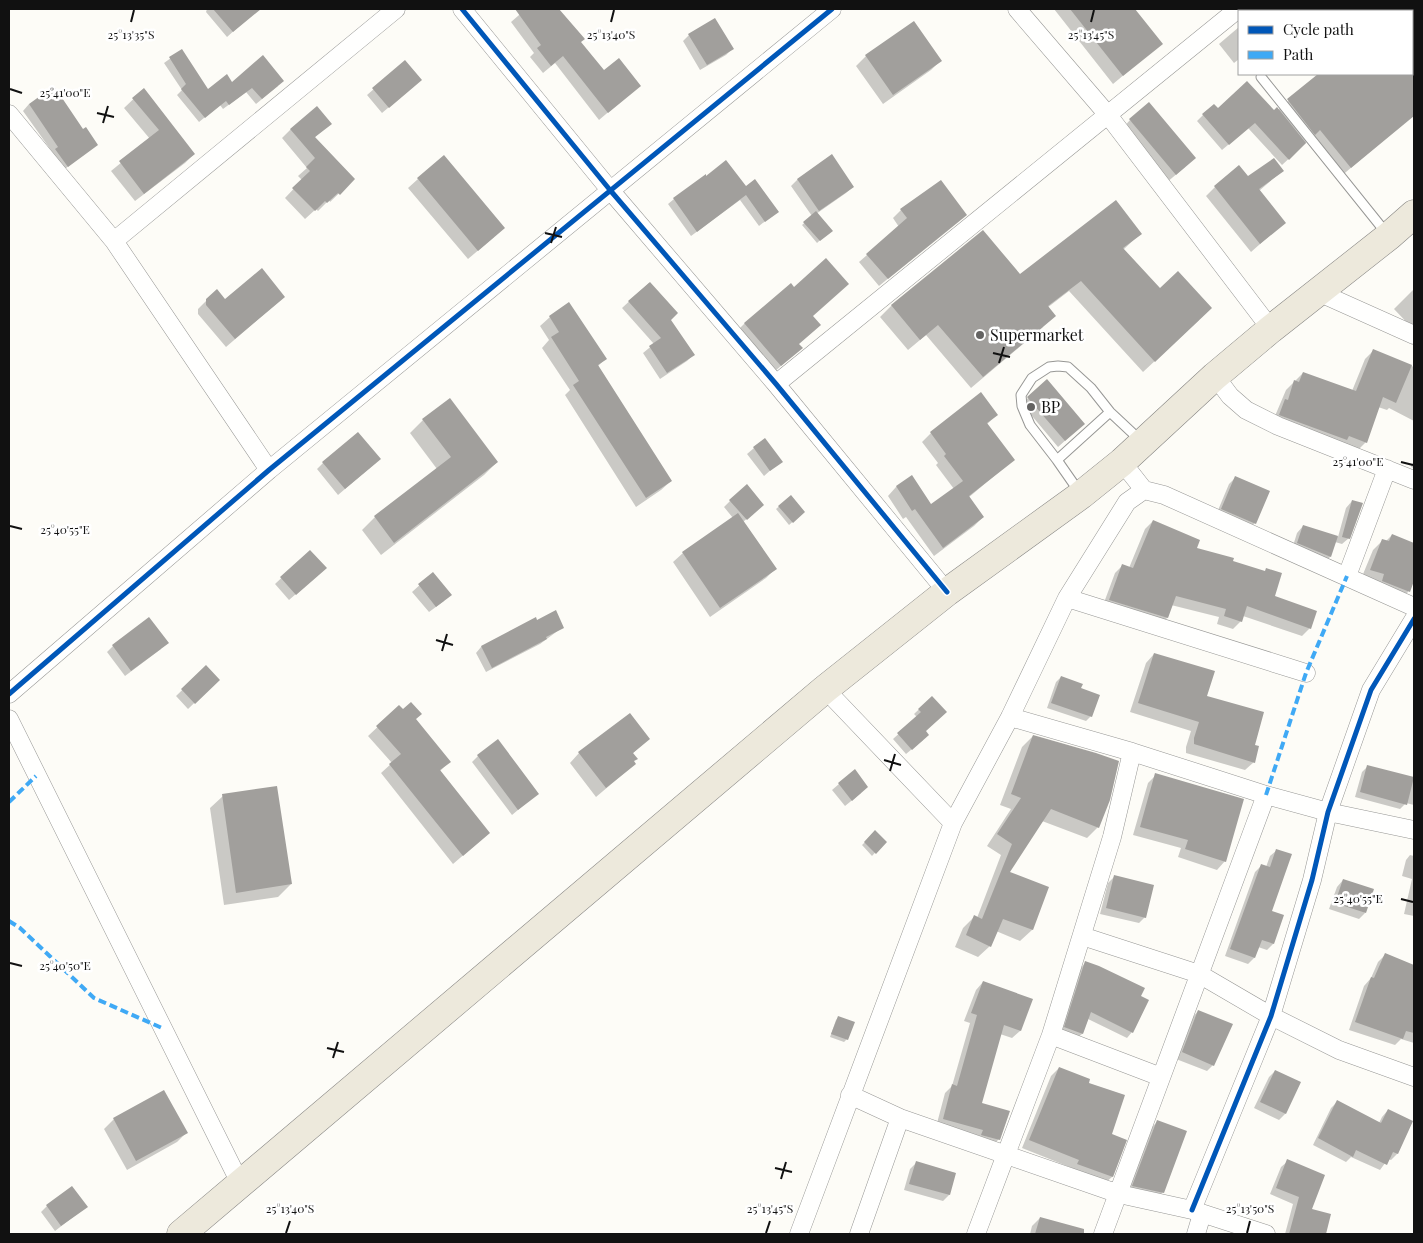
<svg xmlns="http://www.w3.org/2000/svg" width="1423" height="1243" font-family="'Playfair Display',serif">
  <rect width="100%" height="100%" fill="#fdfcf7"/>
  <path fill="#0003" d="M207 9H252L255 12 227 37 206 12Z
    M526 9H557L580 42 603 72 639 86 599 120 555 63 543 73 530 57 534 53 511 22Z
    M1054 9H1133L1161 44 1113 84Z
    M1262 9H1282L1284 11H1259Z
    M913 23 940 61 931 70 883 104 856 66 866 56Z
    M1239 27V59L1234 63 1219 44Z
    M689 35 732 49 726 55 700 70 683 41Z
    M1412 44 1414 47V114L1339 178 1308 141 1282 165 1248 128 1222 150 1197 121 1203 115 1218 110 1274 112 1278 110 1320 74H1412Z
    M182 50 207 91 232 84 278 86 256 104 246 92 223 109 220 105 199 122 177 95 182 90 164 63Z
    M405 62 414 86 382 113 367 95Z
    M144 89 194 154 185 163 135 201 111 171 150 139 124 108Z
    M29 104 83 130 97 144 61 172 53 153 23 111Z
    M1130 120 1185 167 1166 183 1121 130Z
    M330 124 314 138 354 179 330 202 329 200 318 211 316 209 305 219 285 198 302 180 298 176 307 168 282 138 291 129Z
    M1282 171 1259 191 1284 223 1251 252 1206 196 1215 187Z
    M418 179 494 237 468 259 408 188Z
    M798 179 853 187 846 193 816 214 831 230 817 243 802 225 812 216 791 186Z
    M941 181 965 215 879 286 859 262 899 227 893 218 901 210Z
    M746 187 778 211 759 226 740 200 691 236 668 204 674 199Z
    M1140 234 1123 250 1160 289 1199 320 1143 372 1069 291 1047 308 1043 327 971 388 926 335 908 350 880 317 892 305 1020 276Z
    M649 283 669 320 693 355 687 361 660 379 643 353 654 344 622 308Z
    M1414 289V330L1394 309Z
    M284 297 226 347 198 314V309L207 300Z
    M812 316 798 344 801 348 773 373 737 331 745 323Z
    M550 317 605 359 598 366 671 481 661 490 636 507 565 395 570 390 542 348 549 340 540 326Z
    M1373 351 1414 367V421L1389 408 1387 410 1378 407 1366 442 1358 450 1272 423 1286 390 1303 373 1352 391 1365 359Z
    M1028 398 1077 430 1058 447 1022 404Z
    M997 415 986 425 1013 460 968 498 983 517 974 526 934 556 906 517 903 519 888 496 896 487 912 477 930 506 954 489 936 465 938 463 922 442 931 433Z
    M423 420 497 462 484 475 381 555 362 530 375 517 437 469 410 433Z
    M754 448 781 461 764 476 747 454Z
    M1414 460V468L1411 467Z
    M323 463 373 465 338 495 317 469Z
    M1235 478 1255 523 1249 529 1216 515 1229 484Z
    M791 496 804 512 789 525 776 509Z
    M730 501 756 511 743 522 775 569 766 578 710 617 673 562 683 553 733 518 724 507Z
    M1352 501 1349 538 1342 544 1335 542 1330 557 1324 563 1292 549 1297 533 1303 526 1338 537 1346 508Z
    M1153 521 1195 549 1231 562 1310 628 1302 636 1243 616 1241 621 1233 629 1217 624 1219 617 1171 605 1167 618 1159 626 1102 608 1115 573 1123 565 1129 568 1145 529Z
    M1392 535 1414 544V578L1408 592 1399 601 1361 579 1373 550 1383 540 1385 542Z
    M310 551 319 574 289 600 275 584Z
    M433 573 444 601 429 612 412 592Z
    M535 619 537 622 563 627 540 644 486 672 476 653 481 647Z
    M113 646 161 649 125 676 107 652Z
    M1154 654 1206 697 1254 746V762L1245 770 1186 753V747L1191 731 1130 712 1146 663Z
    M206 667 218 680 188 709 176 696Z
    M1061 677 1080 689 1091 716 1086 721 1047 708 1056 682Z
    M932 697 923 740 906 754 893 739 917 717 914 714Z
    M399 707 415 719 449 762 440 771 489 833 453 864 381 773 392 763 368 736Z
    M1033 736 1098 827 1087 838 1042 821 1008 873 1047 888 1032 930 1020 941 996 931 990 946 978 957 955 947 963 928 974 917 977 918 1001 855 987 846 1011 809 1000 805 1022 747Z
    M648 739 632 754 633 762 635 764 596 797 570 763 579 753Z
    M478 756 537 794 512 815 472 762Z
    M1368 766 1414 779V805L1406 803 1400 809 1355 797 1362 772Z
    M854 771 861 793 845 806 832 790Z
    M1156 775 1225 861 1217 870 1178 857 1181 848 1133 835 1148 783Z
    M223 796 291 884 278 897 224 905 210 808Z
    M875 832 885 842 872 856 862 845Z
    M1277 850 1270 912 1283 916 1273 944 1267 950 1258 947 1254 958 1248 964 1225 956 1255 872 1261 866 1266 867 1270 856Z
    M1410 855 1414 856V916L1404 914 1412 879 1402 876 1406 860Z
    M1114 877 1145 917 1139 923 1100 914 1108 883Z
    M1343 880 1365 913 1359 919 1329 909 1337 887Z
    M1386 954 1414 966V1043L1401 1039 1395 1045 1349 1030 1364 986 1371 978 1378 962Z
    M1085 963 1139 996 1132 1032 1127 1038 1088 1019 1082 1034 1076 1039 1059 1033 1080 969Z
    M983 982 1031 1000 1020 1031 1012 1038 1000 1034 981 1104 999 1139 991 1147 936 1127 945 1093 952 1086 970 1023 964 1021 976 990Z
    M1198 1011 1213 1065 1207 1071 1176 1059 1192 1018Z
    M839 1017 847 1039 844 1042 830 1037 836 1020Z
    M1059 1068 1087 1083 1111 1135 1125 1141 1112 1177 1104 1184 1070 1172 1072 1168 1022 1148 1051 1076Z
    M1275 1071 1300 1083 1285 1114 1279 1120 1254 1108 1269 1077Z
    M163 1092 186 1133 177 1142 127 1170 104 1129 114 1119Z
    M1337 1102 1379 1123 1382 1117 1388 1110 1412 1122 1397 1154 1391 1160 1388 1159 1380 1170 1351 1157 1346 1162 1313 1145 1331 1108Z
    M1158 1121 1163 1192 1153 1202 1124 1195 1148 1131Z
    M1288 1161 1310 1210 1330 1215 1324 1234H1285L1293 1204 1270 1194 1281 1167Z
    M916 1163 955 1173 949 1195 943 1201 904 1190 910 1169Z
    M47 1206 86 1207 55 1231 41 1212Z
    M1040 1218 1073 1227 1071 1234H1030L1032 1226Z"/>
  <path fill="#a19f9c" d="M213 9H261L233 32Z
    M515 9H559L585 39 581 42 604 70 619 58 641 86 608 113 563 56 551 66 537 48 541 45Z
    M1070 9H1135L1163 44 1123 76Z
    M715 18 734 49 707 65 688 34Z
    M914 21 942 61 893 95 865 55Z
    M182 49 208 89 227 74 232 82 263 55 284 81 262 99 252 88 229 105 226 101 205 118 181 89 186 84 169 57Z
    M405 60 422 80 389 108 372 88Z
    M1318 74H1414V116L1351 168 1320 130 1315 135 1287 99Z
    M1247 81 1274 110 1277 107 1306 143 1289 160 1255 123 1229 145 1202 114 1214 104 1218 108Z
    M54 86 83 129 86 127 98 145 68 167 55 149 58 147 29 104Z
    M144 88 195 154 144 194 119 161 159 130 132 98Z
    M1149 102 1196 158 1176 175 1129 119Z
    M317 106 332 124 315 137 355 179 340 195 338 193 327 203 325 201 315 211 292 188 310 171 306 167 315 158 290 129Z
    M832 154 854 187 819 211 797 179Z
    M444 155 505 228 478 251 417 178Z
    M1274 158 1284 171 1259 189 1286 223 1260 244 1214 186 1239 165 1248 176Z
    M726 160 746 186 755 179 779 212 765 222 746 195 697 232 673 198 706 174V176Z
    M941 180 967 215 888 279 866 254 907 218 900 209Z
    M1116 200 1142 234 1123 248 1160 288 1178 271 1212 308 1155 362 1081 281 1048 306 1056 316 983 377 938 325 920 340 891 305 983 230 1020 274Z
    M816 211 833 231 820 241 803 222Z
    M826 258 849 284 813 316 821 325 799 344 803 348 781 366 744 323 791 283 794 287Z
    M262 268 285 297 235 339 206 305V299L217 289 225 299Z
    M650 282 678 313 671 320 695 355 667 373 649 346 661 338 628 301Z
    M569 302 607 359 598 365 672 481 646 498 573 385 579 381 551 337 559 332 549 316Z
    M1373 349 1412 365 1396 403 1383 397 1367 443 1349 436 1347 440 1279 415 1285 399 1288 400 1294 380 1299 382 1303 372 1356 391Z
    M1047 379 1085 424 1065 441 1027 397Z
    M981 392 998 415 987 423 1015 460 969 496 984 517 943 548 915 509 912 511 896 486 912 475 931 504 963 481 944 456 946 454 930 432Z
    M450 398 498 462 394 543 374 516 451 457 422 419Z
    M358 432 381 459 345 489 322 462Z
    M765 438 783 462 770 471 753 447Z
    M1235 476 1270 491 1256 524 1221 509Z
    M747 484 764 505 747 520 729 500Z
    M791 495 805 512 793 523 778 506Z
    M1352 500 1363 503 1350 539 1342 537Z
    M738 513 777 569 720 608 682 552Z
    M1153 520 1200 540 1197 548 1234 558 1233 561 1265 571 1266 568 1282 573 1275 596 1317 611 1311 629 1247 606 1242 622 1224 616 1226 609 1176 596 1168 618 1109 600 1122 564 1133 568Z
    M1303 525 1338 536 1331 557 1297 543Z
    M1392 534 1414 543V581L1410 592 1382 581 1384 574 1370 570 1382 539 1389 541Z
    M310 550 327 568 296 595 280 577Z
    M433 572 452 595 436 607 418 584Z
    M556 610 564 628 546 637 547 639 492 668 481 646 536 617 537 620Z
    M149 617 169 643 131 671 112 645Z
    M1154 653 1215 671 1207 696 1264 712 1255 745 1259 746 1255 763 1194 744V738L1199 722 1138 703Z
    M206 665 220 680 195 704 181 689Z
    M1061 676 1083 684 1081 688 1100 695 1092 717 1051 703Z
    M932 696 947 712 926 731 929 735 912 750 897 733 921 712 918 709Z
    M411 702 422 714 416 719 451 762 440 770 490 833 463 856 389 764 401 754 376 726 399 705 403 709Z
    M630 713 650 739 633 753 638 759 634 761 636 764 606 788 578 752Z
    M1033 735 1096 753 1119 761 1110 800 1099 828 1051 809 1010 872 1049 887 1033 930 1003 919 991 947 966 935 974 915 982 919 1012 844 997 834 1021 798 1011 794Z
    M498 739 539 794 518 810 477 755Z
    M1367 765 1414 777 1407 805 1360 792Z
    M855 769 868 787 852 801 838 783Z
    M1155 773 1244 799 1226 862 1185 849 1188 840 1140 827Z
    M277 786 292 884 236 893 222 794Z
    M875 830 887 842 876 854 864 842Z
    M1276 849 1292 854 1272 911 1284 915 1274 944 1262 940 1255 958 1230 949 1261 864 1270 867Z
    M1114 875 1154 885 1146 918 1106 908Z
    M1343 879 1374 889 1366 913 1335 903Z
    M1385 953 1414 965V1033L1406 1031 1403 1039 1355 1022 1371 977 1374 978Z
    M1085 961 1099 966 1145 988 1141 996 1149 1000 1133 1033 1091 1012 1083 1034 1064 1027Z
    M983 981 1033 999 1021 1031 1004 1025 982 1103 1010 1111 1000 1140 981 1135 983 1130 943 1119 952 1084 957 1086 977 1015 971 1013Z
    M1198 1010 1233 1024 1214 1066 1182 1052Z
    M838 1016 855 1022 848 1040 831 1034Z
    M1059 1067 1090 1079 1089 1083 1125 1095 1112 1134 1127 1140 1113 1177 1077 1164 1079 1160 1029 1140Z
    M1275 1070 1301 1082 1286 1114 1260 1102Z
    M164 1090 188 1133 136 1161 113 1118Z
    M1337 1100 1381 1123 1388 1109 1413 1121 1398 1154 1393 1152 1387 1165 1356 1150 1353 1157 1318 1138Z
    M1157 1120 1187 1131 1164 1193 1132 1186Z
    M1287 1159 1325 1175 1312 1209 1331 1214 1326 1234H1289L1299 1197 1276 1188Z
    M916 1161 956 1173 950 1195 909 1184Z
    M72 1186 88 1207 61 1226 46 1205Z
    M1040 1217 1084 1229V1234H1035Z"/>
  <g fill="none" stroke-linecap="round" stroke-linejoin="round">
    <g stroke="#979795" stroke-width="11">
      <path id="lane" d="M1261 77 1387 234
        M1057 460 1110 412
        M1080 493 1057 460 1030 425 1022 406 1021 395 1032 378 1049 367 1058 366 1068 367 1091 388 1110 412 1141 441"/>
    </g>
    <g stroke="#979795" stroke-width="19">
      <path id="street" d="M462 9 610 190 776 384 947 592
        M1017 9 1108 115 1271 329
        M9 114 114 241 269 470
        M114 241 396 9
        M1318 292 1414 335
        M1215 376 1230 396 1246 410 1278 426 1414 480
        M776 384 1238 9
        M1122 462 1144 490 1164 495 1414 607
        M1347 576 1387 469
        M1067 598 1306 673
        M9 694 269 470 832 9
        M1010 717 1132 752 1266 795 1328 812 1414 830
        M9 719 241 1185
        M953 823 1010 717 1067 598 1127 502 1144 490
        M1082 936 1199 974 1271 1016 1339 1050 1414 1077
        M1051 1035 1161 1077
        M850 1095 900 1118 1119 1194 1192 1210 1266 1234
        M1192 1210 1271 1016 1312 880 1328 812 1371 690 1414 619
        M799 1234 953 823 825 689
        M859 1234 900 1118
        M976 1234 1051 1035 1112 837 1132 752
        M1103 1234 1266 795
        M1196 1234 1202 1214"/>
    </g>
    <g stroke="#858482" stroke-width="29">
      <path id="primary" d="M181 1234 825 689 947 592 1081 495 1122 462 1215 376 1271 329 1389 236 1414 214"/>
    </g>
    <use href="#lane" stroke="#fffffe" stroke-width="9"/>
    <use href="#street" stroke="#fffffe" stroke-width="18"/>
    <use href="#primary" stroke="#ede9dc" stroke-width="28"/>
    <path stroke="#3fa9f5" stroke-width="4" stroke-dasharray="8 4" stroke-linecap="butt" d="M1266 795 1306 673 1347 576
      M9 802 36 776
      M9 921 20 928 94 998 162 1028"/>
    <g stroke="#fff" stroke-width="8">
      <path id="cycleway" d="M462 9 610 190 776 384 947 592
        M9 694 269 470 832 9
        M1192 1210 1271 1016 1312 880 1328 812 1371 690 1414 619"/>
    </g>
    <use href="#cycleway" stroke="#0057b8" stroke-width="5"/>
  </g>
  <path fill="none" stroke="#111" stroke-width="2" d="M131 22 134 10M611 22 614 10M1091 22 1094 10M10 89 22 93M97 113 114 117M103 123 108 106M545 233 562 237M551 243 556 227M993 353 1010 357M999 363 1004 347M1401 462 1413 465M10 526 22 529M436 640 453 645M442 651 447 634M884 760 901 765M890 771 895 754M1401 899 1413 902M10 963 22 966M327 1048 344 1052M333 1058 338 1042M775 1168 792 1172M781 1179 786 1162M286 1233 290 1221M766 1233 770 1221M1247 1233 1250 1221"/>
  <g fill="#646362" stroke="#fff" stroke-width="2">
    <circle cx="980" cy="335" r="5"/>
    <circle cx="1031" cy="407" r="5"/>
  </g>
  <g text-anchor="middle" stroke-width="5" stroke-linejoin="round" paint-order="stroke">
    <g font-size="16" fill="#111" stroke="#fff" text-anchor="start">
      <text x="990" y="341">Supermarket</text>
      <text x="1041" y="413">BP</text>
    </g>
  </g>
  <g font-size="12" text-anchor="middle" fill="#111" stroke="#fff" stroke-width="5" stroke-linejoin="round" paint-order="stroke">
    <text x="131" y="39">25°13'35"S</text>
    <text x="611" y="39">25°13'40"S</text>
    <text x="1091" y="39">25°13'45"S</text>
    <text x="65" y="97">25°41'00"E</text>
    <text x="1358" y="466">25°41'00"E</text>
    <text x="65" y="534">25°40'55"E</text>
    <text x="1358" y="903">25°40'55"E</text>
    <text x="65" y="970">25°40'50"E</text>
    <text x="290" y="1213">25°13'40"S</text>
    <text x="770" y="1213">25°13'45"S</text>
    <text x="1250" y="1213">25°13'50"S</text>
  </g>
  <rect width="1423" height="1243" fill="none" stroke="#111111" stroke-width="20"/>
  <rect x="1238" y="10" width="175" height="65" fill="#ffffff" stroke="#a0a0a0"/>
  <rect x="1248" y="26" width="25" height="8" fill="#0057b8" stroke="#a0a0a0"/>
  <text x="1283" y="35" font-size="15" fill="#111111">Cycle path</text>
  <rect x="1248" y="51" width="25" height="8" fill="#3fa9f5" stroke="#a0a0a0"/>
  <text x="1283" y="60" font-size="15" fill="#111111">Path</text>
</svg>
